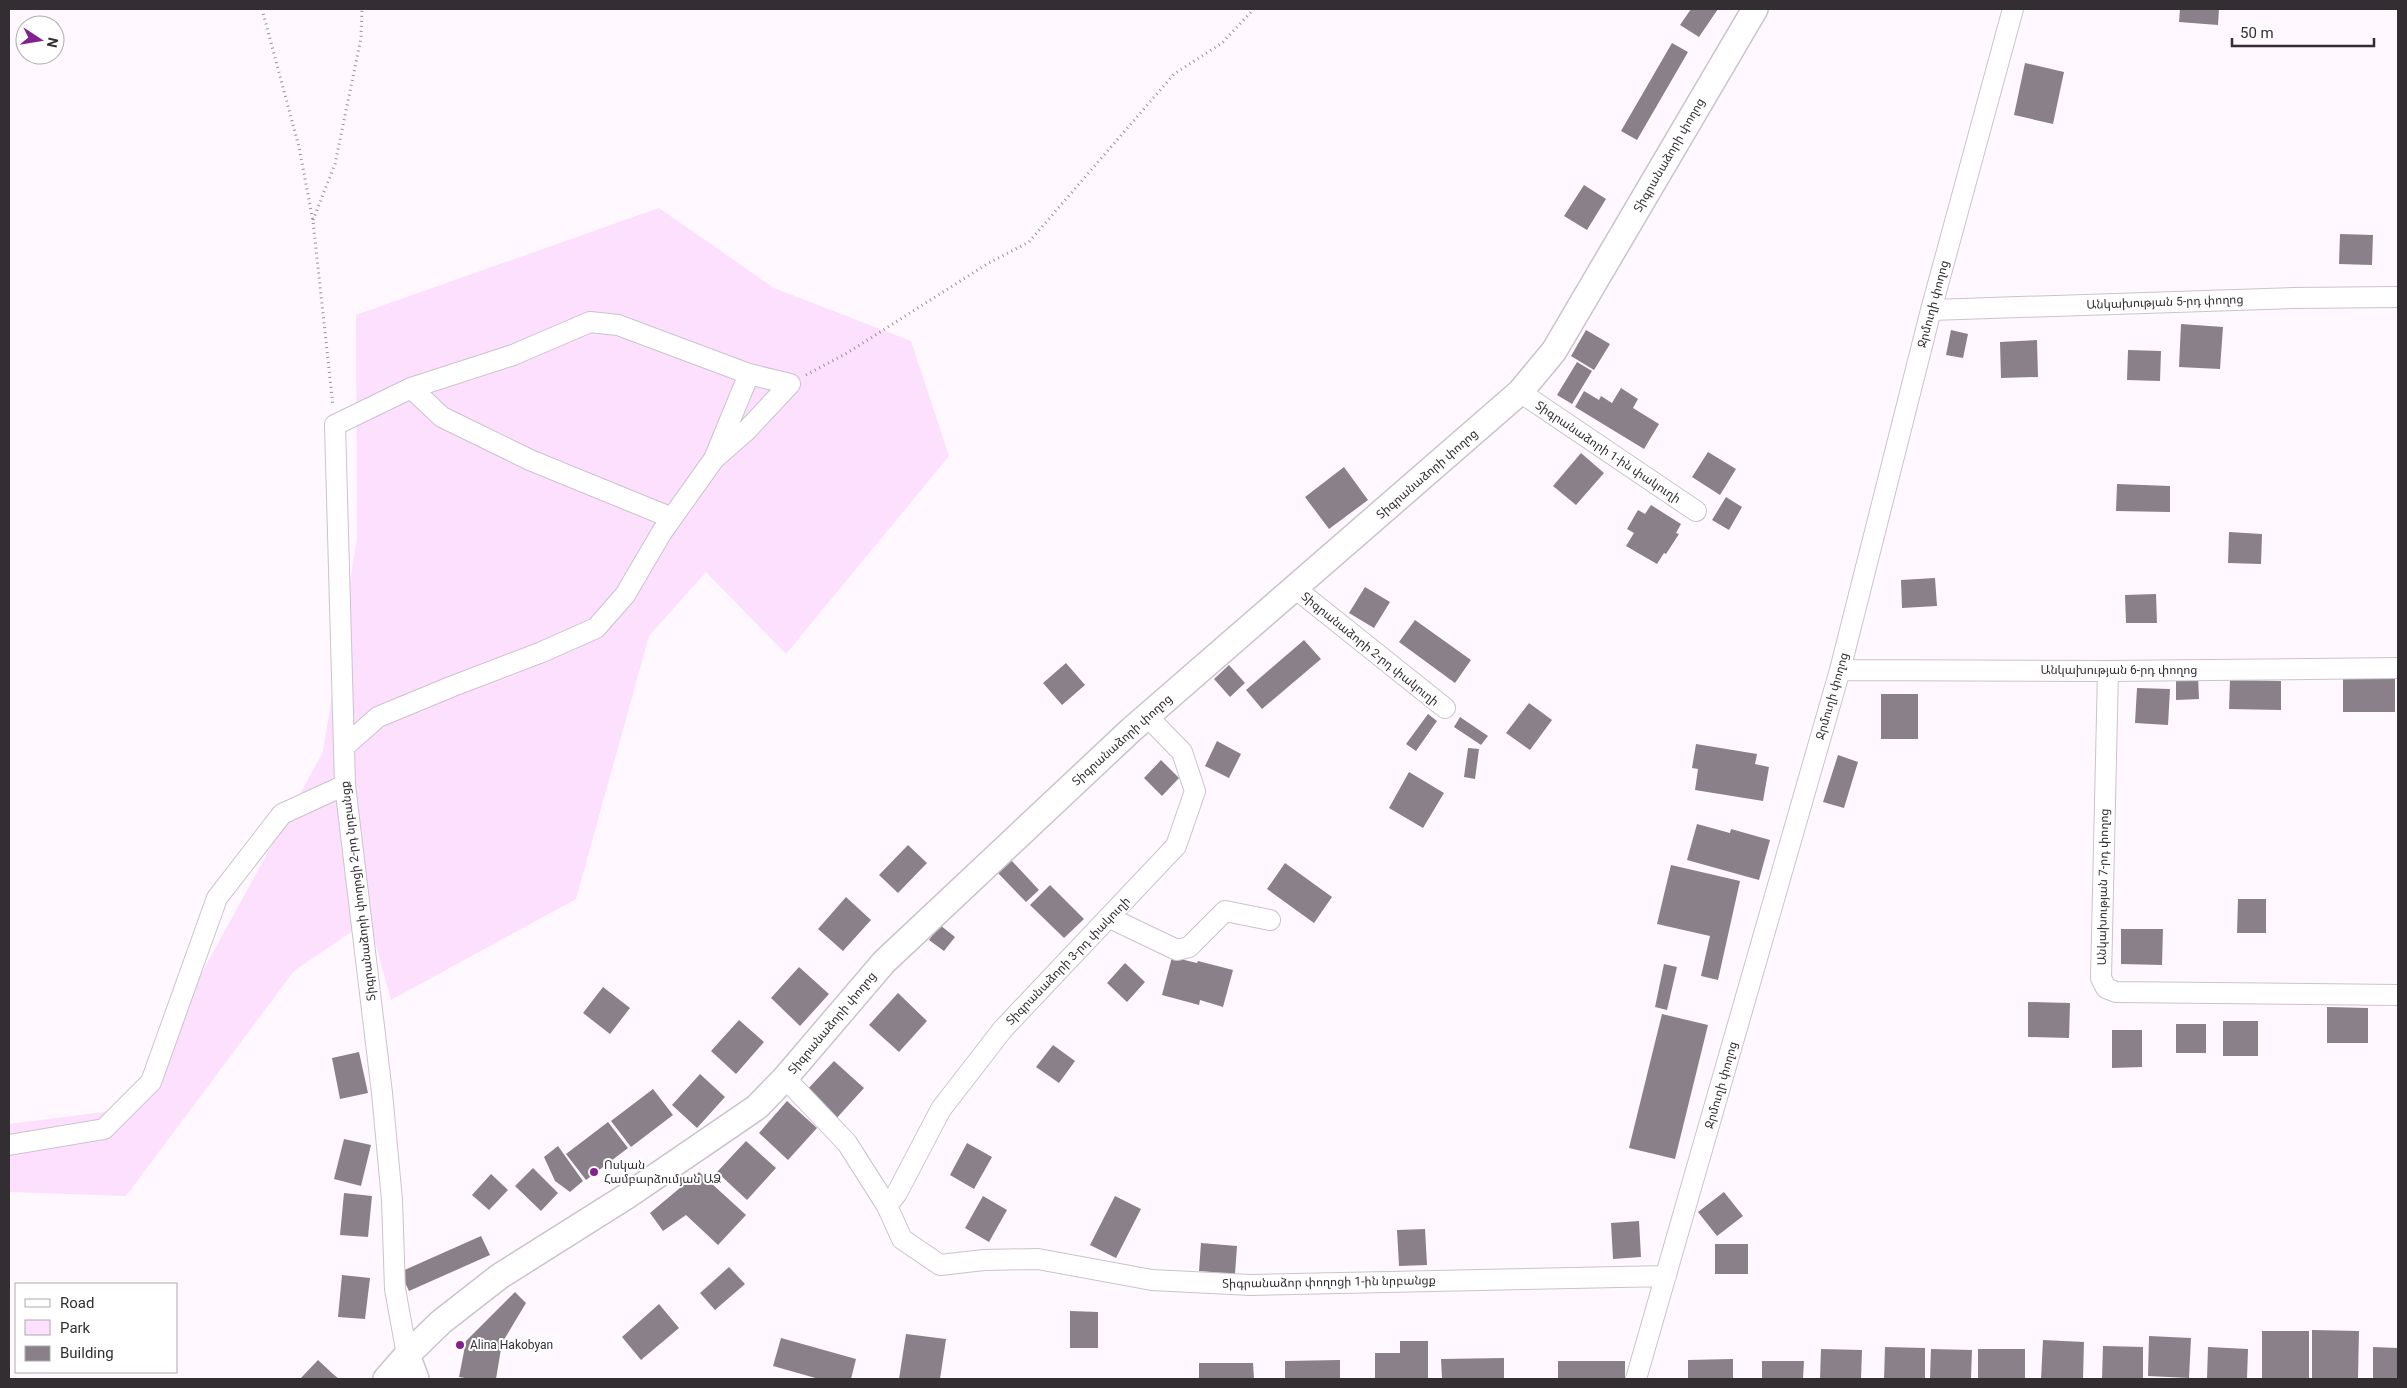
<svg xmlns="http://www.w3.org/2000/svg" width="2407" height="1388" font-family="Roboto,'Noto Sans Armenian',sans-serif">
  <rect width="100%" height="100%" fill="#fff8ff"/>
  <path fill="#fce0fe" d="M659 208 774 288 911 341 949 456 786 654 706 572 649 636 576 899 391 1000 369 920 294 971 126 1196 9 1192V1124L127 1109 323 752 357 538 356 315Z"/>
  <path fill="#89808a" d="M1691 9H1718L1699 37 1680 25Z
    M2180 9H2219L2218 25 2179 22Z
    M1672 43 1688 52 1637 140 1621 131Z
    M2025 63 2064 72 2053 124 2014 115Z
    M1584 185 1606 199 1587 230 1564 216Z
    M2340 234 2373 235 2372 265 2339 264Z
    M2181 324 2223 327 2220 369 2179 367Z
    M1586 330 1610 344 1594 370 1571 356Z
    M1951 330 1968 334 1963 358 1946 355Z
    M2037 340 2038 377 2001 378 2000 342Z
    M2128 350 2161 351 2160 381 2127 380Z
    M1577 362 1592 371 1572 404 1557 395Z
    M1621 388 1638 399 1633 408 1659 424 1644 449 1575 407 1584 391 1599 400 1601 396 1612 403Z
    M1708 452 1736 469 1720 495 1692 477Z
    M1581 453 1604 473 1576 505 1553 486Z
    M1344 467 1368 500 1329 529 1305 497Z
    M2117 484 2170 486V512L2116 511Z
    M1726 497 1742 507 1729 530 1712 520Z
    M1651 505 1681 524 1676 533 1679 534 1666 554 1664 553 1657 564 1626 546 1634 533 1627 529 1638 510 1645 514Z
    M2229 532 2262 534 2261 564 2228 563Z
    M1935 578 1937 606 1902 608 1901 580Z
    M1365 587 1390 602 1374 628 1349 613Z
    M2156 594 2157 623H2126L2125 595Z
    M1415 620 1471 660 1455 683 1399 642Z
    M1304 640 1321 659 1262 709 1246 690Z
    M1066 663 1085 685 1062 705 1043 683Z
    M1229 665 1245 683 1230 697 1214 679Z
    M2198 676 2199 699 2176 700V677Z
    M2343 677H2395V712H2343Z
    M2230 680 2281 681V710L2229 709Z
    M2137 688 2170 689 2168 725 2135 723Z
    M1881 694H1918V739H1881Z
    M1529 703 1552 720 1530 750 1506 733Z
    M1428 714 1437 721 1416 751 1406 744Z
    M1460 717 1488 736 1481 745 1454 727Z
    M1217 741 1241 754 1229 778 1205 766Z
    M1696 744 1757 754 1755 764 1769 767 1763 801 1695 790 1698 769 1692 768Z
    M1468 748 1479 749 1475 779 1464 777Z
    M1838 755 1858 762 1844 808 1823 802Z
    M1161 760 1179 778 1162 796 1144 778Z
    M1409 772 1444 793 1423 828 1389 808Z
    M1697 824 1730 833 1731 829 1770 840 1759 880 1687 860Z
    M908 845 927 863 898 893 879 875Z
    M1011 860 1039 890 1026 902 998 873Z
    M1285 863 1332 897 1314 923 1267 889Z
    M1671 865 1740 881 1718 980 1701 976 1710 936 1657 924Z
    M1050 885 1084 919 1064 938 1030 905Z
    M846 897 871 920 843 951 818 929Z
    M2238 899H2266V933H2237Z
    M940 925 955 937 944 951 929 940Z
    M2121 929H2163L2162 965 2121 964Z
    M1172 957 1197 963 1198 961 1233 970 1223 1007 1200 1000 1199 1005 1162 995Z
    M1125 963 1145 982 1127 1002 1107 983Z
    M1664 964 1677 967 1667 1010 1655 1007Z
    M799 967 829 994 800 1026 771 998Z
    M603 987 630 1008 610 1034 583 1013Z
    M898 993 927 1021 899 1052 869 1025Z
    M2028 1002 2070 1003 2069 1038 2028 1037Z
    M2327 1007 2368 1008V1043H2327Z
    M1662 1014 1708 1025 1675 1159 1629 1148Z
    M739 1020 764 1042 736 1074 711 1051Z
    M2223 1021H2258V1056H2223Z
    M2176 1024H2206V1053H2176Z
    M2112 1030H2142V1067L2112 1068Z
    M1053 1045 1075 1061 1059 1083 1036 1067Z
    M359 1052 368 1093 340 1099 332 1058Z
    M834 1061 864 1088 835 1120 805 1092Z
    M700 1074 725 1097 697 1128 672 1105Z
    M653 1089 673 1115 631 1147 611 1121Z
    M787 1101 817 1128 788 1160 759 1133Z
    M608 1122 628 1148 586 1180 566 1154Z
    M344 1139 371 1145 361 1186 334 1179Z
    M746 1141 776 1168 747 1200 717 1172Z
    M967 1143 992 1157 974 1189 950 1175Z
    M558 1146 583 1181 570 1192 555 1181 544 1157Z
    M533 1168 558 1193 541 1211 515 1186Z
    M699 1172 746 1215 718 1245 686 1215 663 1231 650 1213Z
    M491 1174 508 1190 489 1210 472 1195Z
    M1724 1192 1743 1216 1717 1236 1698 1212Z
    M344 1193 372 1196 368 1237 340 1235Z
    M983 1196 1007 1210 989 1242 965 1228Z
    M1115 1196 1141 1209 1116 1258 1090 1245Z
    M1639 1221 1641 1257 1613 1259 1611 1223Z
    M1425 1229 1427 1265 1399 1266 1397 1230Z
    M481 1236 490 1255 409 1291 400 1272Z
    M1201 1243 1237 1246 1235 1274 1199 1271Z
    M1715 1244H1748V1274H1715Z
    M729 1267 745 1284 715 1310 700 1293Z
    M342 1275 370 1278 365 1319 338 1317Z
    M515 1292 526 1303 502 1343 496 1379H471L459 1377 466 1341Z
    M659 1304 679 1328 641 1360 622 1337Z
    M1070 1311 1098 1312V1348H1070Z
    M2312 1330 2359 1331 2358 1378H2312Z
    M2262 1331H2309V1379L2262 1378Z
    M906 1334 946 1339 940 1379H899Z
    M2149 1336 2191 1338 2189 1378 2148 1376Z
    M781 1338 856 1359 851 1379H819L773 1366Z
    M2043 1340 2084 1342 2083 1379H2041Z
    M1400 1341H1428V1379H1375V1353H1400Z
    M2103 1346 2143 1347V1379H2102Z
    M1885 1347 1925 1348V1379H1884Z
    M2208 1347 2248 1349 2247 1379H2207Z
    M2373 1347 2398 1348V1379H2373Z
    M1821 1349 1862 1350 1861 1379H1820Z
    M1931 1349 1972 1350 1971 1379H1930Z
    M1978 1349H2025V1379H1978Z
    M1504 1358V1379H1442L1441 1359Z
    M1733 1359V1379H1688V1360Z
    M318 1360 333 1374 339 1379H300Z
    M1340 1360V1379H1285V1361Z
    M1558 1361H1625V1379H1558Z
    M1762 1361H1804L1803 1379H1762Z
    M1199 1363H1253L1254 1379H1199Z"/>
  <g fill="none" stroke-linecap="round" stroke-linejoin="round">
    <g stroke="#ccc2cd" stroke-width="22">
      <path id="minor" d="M1931 310 2293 298 2398 297
        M411 388 442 417 530 460 672 518
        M1520 392 1696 511
        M1296 589 1445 708
        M1840 670 2108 671 2398 668
        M2108 671 2101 978 2106 988 2116 992 2398 995
        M345 746 378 717 453 686 542 652 596 628 625 595 662 532 714 459 749 374
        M1110 918 1177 950 1189 947 1225 911 1270 920
        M785 1078 847 1143 887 1206 902 1239 940 1265 984 1260 1038 1259 1152 1280 1251 1285 1666 1276
        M9 1145 104 1129 151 1082 217 898 282 814 345 785
        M887 1206 897 1193 941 1109 1003 1029 1176 846 1195 791 1182 752 1147 716
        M407 1355 395 1289 392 1200 382 1093 345 785 335 425 411 388 513 355 590 322 618 325 749 374 790 384 746 431 714 459
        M1636 1379 1840 670 1931 310 2013 9"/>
    </g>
    <g stroke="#ccc2cd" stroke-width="28">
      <path id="major" d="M407 1355 416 1379
        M386 1379 407 1355 441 1322 500 1276 627 1196 757 1107 785 1078 884 962 1131 730 1520 392 1554 351 1755 9"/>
    </g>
    <path stroke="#979297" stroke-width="3" stroke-dasharray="1 4" stroke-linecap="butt" d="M262 9 299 147 313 221 333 406
      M313 220 335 164 361 38 362 9
      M806 375 847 353 987 264 1029 242 1174 74 1222 43 1254 9"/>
    <use href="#minor" stroke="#fff" stroke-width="20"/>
    <use href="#major" stroke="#fff" stroke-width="25"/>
  </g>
  <g fill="#83228c" stroke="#fff" stroke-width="2">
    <circle cx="594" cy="1172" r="5"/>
    <circle cx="460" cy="1345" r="5"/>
  </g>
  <g text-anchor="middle" stroke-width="4" stroke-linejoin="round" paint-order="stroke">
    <g font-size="12" fill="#322e32" stroke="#fff">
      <text transform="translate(1669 155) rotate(-60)" y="4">Տիգրանաձորի փողոց</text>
      <text transform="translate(2165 302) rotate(-2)" y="4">Անկախության 5-րդ փողոց</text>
      <text transform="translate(1933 304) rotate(-75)" y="4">Ջրմուղի փողոց</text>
      <text transform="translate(1608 452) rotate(34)" y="4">Տիգրանաձորի 1-ին փակուղի</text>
      <text transform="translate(1427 474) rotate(-41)" y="4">Տիգրանաձորի փողոց</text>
      <text transform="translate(1370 649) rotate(39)" y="4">Տիգրանաձորի 2-րդ փակուղի</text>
      <text x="2119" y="674">Անկախության 6-րդ փողոց</text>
      <text transform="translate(1832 696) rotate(-74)" y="4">Ջրմուղի փողոց</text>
      <text transform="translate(1122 740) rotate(-42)" y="4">Տիգրանաձորի փողոց</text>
      <text transform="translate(2103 887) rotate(-89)" y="4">Անկախության 7-րդ փողոց</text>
      <text transform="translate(358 891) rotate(-97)" y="4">Տիգրանաձորի փողոցի 2-րդ նրբանցք</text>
      <text transform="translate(1068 961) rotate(-46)" y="4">Տիգրանաձորի 3-րդ փակուղի</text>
      <text transform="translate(832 1023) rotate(-50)" y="4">Տիգրանաձորի փողոց</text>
      <text transform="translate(1721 1085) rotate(-74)" y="4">Ջրմուղի փողոց</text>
      <text transform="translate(1329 1282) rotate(-1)" y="4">Տիգրանաձոր փողոցի 1-ին նրբանցք</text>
    </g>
    <g font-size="12" fill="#322e32" stroke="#fff" text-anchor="start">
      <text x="604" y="1169">Ոսկան<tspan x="604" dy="14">Համբարձումյան ԱՁ</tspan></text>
      <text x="470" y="1349">Alina Hakobyan</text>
    </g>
  </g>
  <rect width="2407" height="1388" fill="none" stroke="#322e32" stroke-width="20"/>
  <rect x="15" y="1283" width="162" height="90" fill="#ffffff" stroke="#adabad"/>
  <rect x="25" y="1299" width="25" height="8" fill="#ffffff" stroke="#adabad"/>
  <text x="60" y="1308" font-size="15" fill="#322e32">Road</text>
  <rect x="25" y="1320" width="25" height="15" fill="#fce0fe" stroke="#adabad"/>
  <text x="60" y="1333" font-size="15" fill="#322e32">Park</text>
  <rect x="25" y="1346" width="25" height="15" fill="#89808a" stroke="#adabad"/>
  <text x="60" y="1358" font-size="15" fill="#322e32">Building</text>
  <g transform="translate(40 40) rotate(102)"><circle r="24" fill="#ffffff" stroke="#adabad"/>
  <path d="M0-4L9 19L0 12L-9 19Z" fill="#83228c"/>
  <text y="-8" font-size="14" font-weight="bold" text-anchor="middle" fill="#322e32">N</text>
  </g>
  <path d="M2232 38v8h142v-8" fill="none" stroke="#322e32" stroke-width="2.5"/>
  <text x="2240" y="38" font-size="15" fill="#322e32" stroke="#ffffff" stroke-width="4" paint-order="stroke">50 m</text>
</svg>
